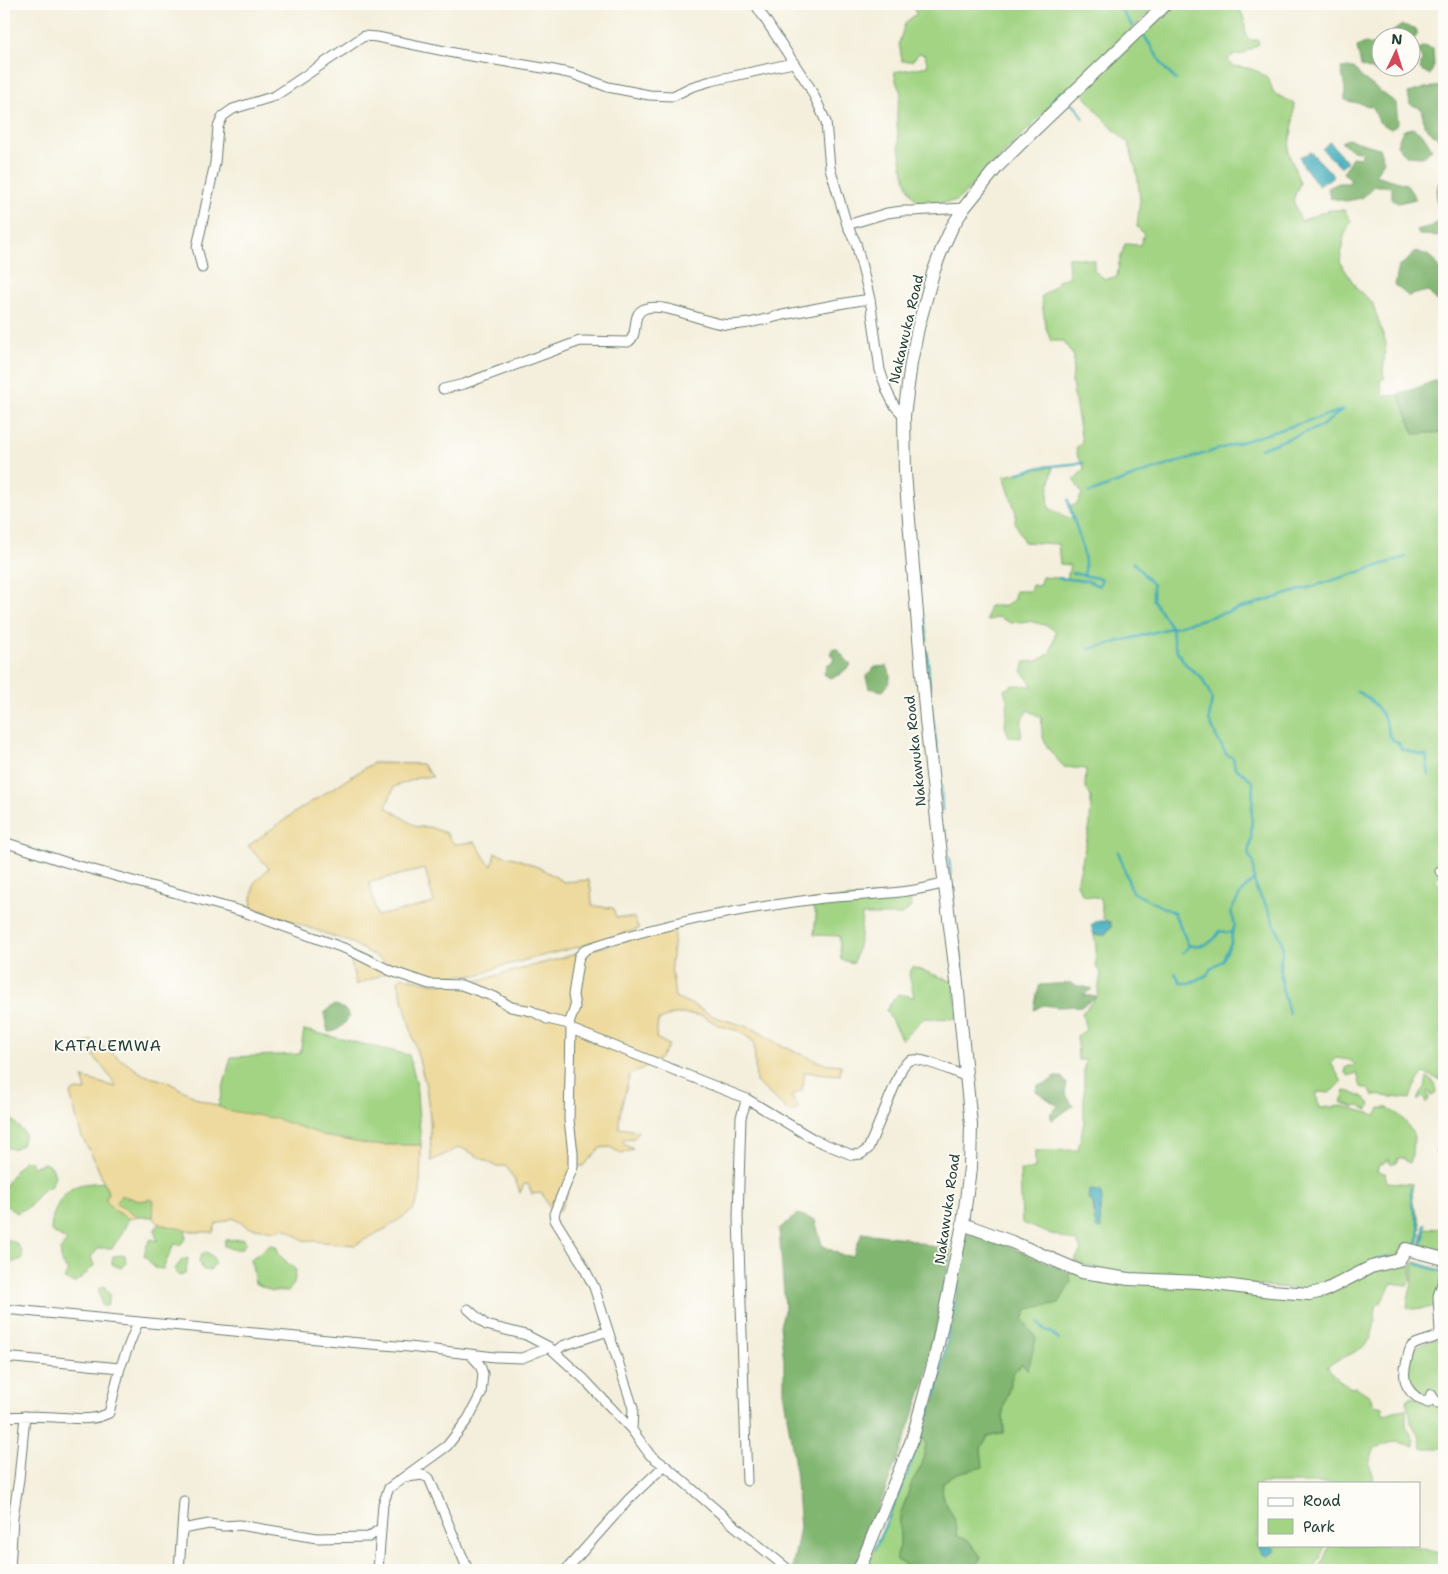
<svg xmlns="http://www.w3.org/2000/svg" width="1448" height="1574" font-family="'Shantell Sans',sans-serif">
  <rect width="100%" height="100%" fill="#fdfcf7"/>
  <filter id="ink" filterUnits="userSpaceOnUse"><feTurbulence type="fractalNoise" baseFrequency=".02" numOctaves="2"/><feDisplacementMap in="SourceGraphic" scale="10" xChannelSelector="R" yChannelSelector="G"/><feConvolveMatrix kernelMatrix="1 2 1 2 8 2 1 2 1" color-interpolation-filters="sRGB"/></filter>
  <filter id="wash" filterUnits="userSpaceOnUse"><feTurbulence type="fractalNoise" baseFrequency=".0096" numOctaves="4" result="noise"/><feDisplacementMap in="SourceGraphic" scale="20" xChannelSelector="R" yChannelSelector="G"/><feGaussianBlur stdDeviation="1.12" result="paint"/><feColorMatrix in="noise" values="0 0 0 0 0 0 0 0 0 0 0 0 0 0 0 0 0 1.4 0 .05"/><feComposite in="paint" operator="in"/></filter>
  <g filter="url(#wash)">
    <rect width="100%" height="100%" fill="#f4efdc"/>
    <path fill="#a2d483" stroke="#60885c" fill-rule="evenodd" d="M913 4H1158L1041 116 957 201C947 202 926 205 918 201 902 192 896 129 897 112 897 106 900 99 901 93L897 84 894 72 928 66 925 55 919 53 912 61H902L899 43 905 23 916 14Z
      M1177 4C1191 4 1229 0 1239 9 1245 15 1245 28 1246 36L1251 40H1258L1259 44 1243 54 1233 55 1228 60 1232 66C1245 67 1261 69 1269 81 1271 84 1272 89 1273 93L1294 103 1293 125 1288 151 1300 183 1293 200 1301 221 1329 210H1344L1351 221 1344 236 1340 262 1357 289 1372 302 1386 343 1383 372 1385 378 1380 381 1383 396 1399 395 1414 434 1444 432V873L1435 879 1439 885 1444 883V1081L1423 1073 1413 1089 1410 1099 1373 1095 1370 1090 1361 1087 1357 1073 1349 1076 1345 1073V1068L1349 1066H1355V1064L1349 1060 1336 1058 1331 1063 1342 1082 1329 1093 1317 1092V1098L1320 1108 1343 1106 1376 1115 1380 1108H1388C1393 1113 1398 1113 1401 1117 1406 1122 1413 1132 1414 1138 1414 1143 1412 1147 1412 1151 1412 1156 1412 1158 1410 1163L1407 1162 1404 1158H1398L1396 1163 1392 1164 1389 1163 1390 1160H1387L1383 1164H1379L1377 1171 1385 1173 1387 1182 1412 1184 1413 1203 1420 1222 1421 1228 1419 1241 1415 1251 1332 1282 1307 1290 1133 1274 1097 1268 1074 1262 1081 1250 1077 1242 1042 1231 1022 1223 1020 1170 1035 1169V1151L1078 1150 1084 1122V1067L1086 1060H1078L1077 1036 1086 1030 1082 1013 1097 997 1101 973 1096 967V947L1094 935H1105L1108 929 1111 928V923L1103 918 1100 898 1083 895 1077 884 1090 825 1091 797 1085 786 1086 769 1064 767C1049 750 1039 741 1042 718L1028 710 1022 719 1021 738 1009 737 1005 726 1008 702 1004 690 1013 685 1033 686 1022 672 1025 662 1038 661 1050 653 1056 632 1048 626 1029 621 1011 623 999 617 987 621 989 606H1006L1014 599 1015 591H1030L1032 585 1039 586 1042 577 1067 579 1070 565 1060 564 1058 544 1024 542 1015 522 1016 513 1004 476C1020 473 1036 468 1053 467L1048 493 1049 508 1066 517 1072 518 1069 507 1077 504 1082 494 1074 480 1084 469 1083 463 1078 458 1076 448 1082 442 1072 383 1074 357 1064 341H1051L1046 328 1041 297 1054 287 1059 280 1069 277 1068 257 1094 260V271L1105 279 1117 277 1119 263 1125 244 1140 245 1144 234 1137 227 1140 200 1137 173 1129 144 1104 120 1081 91ZM1102 1201 1100 1207V1229L1094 1220 1093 1203Z
      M908 893 912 906 902 915H862L860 937 854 963 841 960 839 936 814 935 816 915 811 901Z
      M913 967 954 982 957 1019 924 1018 902 1040 886 1010 898 994 914 997 909 974Z
      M304 1030 409 1055 416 1081 421 1145H371L330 1137 230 1111 218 1107 231 1057 300 1054Z
      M1427 1077 1433 1081 1436 1091 1434 1095 1431 1096 1430 1092H1427L1429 1098 1428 1102H1425V1098L1422 1097 1419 1100H1417L1422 1091 1425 1088Z
      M1345 1091C1356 1093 1363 1095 1370 1104L1368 1110 1363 1108 1360 1106 1354 1107 1341 1102Z
      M4 1110 25 1134 22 1145 13 1149 4 1147Z
      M1444 1133V1155L1435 1152Z
      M24 1160 31 1162 32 1167 44 1163 52 1167 55 1176 51 1186 40 1192 30 1206 17 1213 4 1204V1189L7 1182Z
      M104 1182 114 1210 129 1219 121 1235 112 1248H99L91 1257 94 1266 87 1273 74 1283 64 1279 68 1270 62 1265 60 1250 67 1241 51 1231C51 1214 61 1191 79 1185 87 1183 96 1183 104 1182Z
      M121 1194 140 1201 151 1199 155 1201 153 1217H139L115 1204Z
      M159 1224 185 1229 186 1238 180 1245 174 1244 163 1269 155 1268 144 1255 147 1245 151 1239 158 1241 154 1231Z
      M1424 1228 1444 1229V1264L1419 1251Z
      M5 1238 16 1243 22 1251V1259L10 1263 4 1258V1239Z
      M244 1239 246 1244 241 1249H232L224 1246 225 1240Z
      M270 1245 276 1246 280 1256 296 1270 294 1284 288 1291H272L255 1283 251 1259Z
      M207 1252 213 1257 215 1263 210 1270H203L199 1260 202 1254Z
      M125 1255 126 1263 121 1268 112 1264 113 1256Z
      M188 1258 186 1272 180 1276 174 1270 182 1260Z
      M1409 1262 1411 1263V1280L1407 1285 1392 1283C1386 1291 1385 1301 1376 1306 1375 1318 1375 1340 1363 1347 1352 1355 1339 1358 1327 1366 1333 1375 1342 1383 1351 1388L1356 1387 1370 1396 1373 1405 1383 1407 1384 1415 1394 1411 1406 1409V1426L1414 1440V1447C1397 1440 1391 1441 1375 1448L1369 1463 1374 1483H1259L1258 1546 1275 1551 1271 1545H1326L1314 1570H974L981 1557 969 1541 957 1536 954 1518 942 1496 943 1482 957 1473 982 1467 981 1447 988 1437 1004 1433 1003 1411 1013 1373 1021 1364 1028 1369 1023 1320 1027 1309 1059 1303 1069 1272 1294 1298 1392 1263Z
      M1416 1262 1444 1271V1280L1437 1307 1412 1309 1407 1307C1409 1292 1414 1279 1413 1263Z
      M104 1286 110 1295 107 1306H102L98 1289Z
      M1444 1286V1400L1431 1401 1413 1391 1406 1374 1412 1349 1439 1337 1438 1304Z
      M1413 1396 1429 1405 1444 1404V1448H1421L1420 1437 1411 1423 1410 1414 1406 1403 1407 1399Z
      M922 1435 926 1444 922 1465 912 1482 900 1516V1546L896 1559 907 1566 903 1570H880L868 1568 865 1570 892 1511Z
      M1330 1545H1407L1444 1554V1570H1319Z"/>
    <path fill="#81b671" stroke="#507a52" d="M1402 25 1415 28 1417 35 1411 43 1410 38 1394 37 1392 32Z
      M1365 43 1380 47V68H1383L1377 72 1361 66 1357 47Z
      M1424 46 1433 49 1434 66 1430 75 1420 69 1422 59 1417 50Z
      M1341 68H1354L1361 77 1396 103 1398 123 1391 129 1379 122 1373 107 1345 100V88Z
      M1444 86V141L1439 140 1424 125 1422 109 1410 104 1408 93 1425 88Z
      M1413 128 1424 136 1432 149 1423 157 1406 156 1397 145 1403 130Z
      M1348 139 1379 148 1384 161 1375 175 1406 184 1416 199 1398 203 1392 199V186H1375L1362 198 1346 201 1330 198 1328 188 1339 183H1350V178L1343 173 1352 157 1361 158 1362 152 1350 149 1341 142Z
      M1444 172V210L1436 200 1438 185Z
      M1444 213V250L1442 236 1419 235 1417 230 1434 225Z
      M1415 251C1420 253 1427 254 1430 257 1446 269 1444 288 1444 306L1440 304 1427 291 1408 296 1395 285 1399 266 1408 260Z
      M1444 377V432L1414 434 1399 395Z
      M833 648 837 649 851 665 839 675 830 678 824 674 827 665 832 662 834 658 830 653Z
      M887 666C892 676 891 682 883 691L869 688 866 677 875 667Z
      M1071 983C1076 987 1085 986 1092 989L1083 995 1097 997 1082 1006 1058 1007 1043 1005 1034 1010 1037 994 1040 985Z
      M336 1005 344 1009 349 1015C346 1024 338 1032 328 1032L324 1014 330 1007Z
      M1055 1077H1062L1067 1084 1065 1093 1073 1106 1052 1120 1050 1114 1058 1106 1036 1091 1037 1086 1047 1083Z
      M798 1214 815 1220 822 1245 841 1255 853 1256 862 1233 905 1238 934 1247 943 1246 949 1248 951 1253 924 1385 901 1450 854 1570H792L800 1527 794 1459 784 1397V1360L780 1326 785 1307 779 1229Z
      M969 1232 977 1233 1069 1272 1071 1282 1059 1303 1027 1309 1023 1320 1036 1338 1028 1370 1021 1364 1013 1373 1003 1411 1004 1433 988 1437 981 1447 983 1467 957 1473 943 1482 942 1496 954 1518 957 1536 969 1541 981 1557 974 1570H903L907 1566 896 1559 900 1546V1516L912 1482 922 1465 926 1444 922 1435 936 1396 955 1301 963 1250 966 1236Z"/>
    <path fill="#eeda9e" stroke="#868c69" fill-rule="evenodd" d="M373 763 422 764 433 777H420L394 787 386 807 417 827H429L446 833 454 844 475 842C480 848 486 863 492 866L495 853 518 859 542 869 564 882 589 880 591 890 592 906 613 908 616 917 634 918 639 929 581 946 498 967 480 975H435L392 966 352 943 268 913 251 908 254 883 269 868 248 846 297 811ZM425 869 434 903 377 916 369 882Z
      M675 927 671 965 675 997 695 1006 715 1017 754 1029 780 1045 822 1063 841 1065 840 1075 805 1072 802 1090 791 1096 799 1109 790 1112 756 1082 754 1042 739 1031 720 1026 703 1016 689 1014H673L658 1021 656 1038 669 1045 660 1059 630 1075C625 1093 619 1110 619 1128L638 1131 634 1138 623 1139 624 1144 633 1149 622 1154 610 1147 600 1148 583 1166H577L560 1211H551L542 1193 532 1194 528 1184H524L520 1193 518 1186 506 1166H496L460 1147 431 1161 430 1118 426 1086 398 981 402 977 436 984 481 980Z
      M349 952 386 973 356 985Z
      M92 1040 144 1075 168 1082 198 1099 230 1111 273 1118 329 1137 371 1145H421L420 1194 413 1210 385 1229 355 1245 303 1240 285 1228 274 1231 248 1227 233 1218 216 1224 213 1232H196L159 1224 153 1217 154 1201 151 1199 140 1201 121 1195 116 1204 139 1217 129 1219 114 1210 106 1201 108 1192 93 1157 81 1135 70 1093 77 1090 86 1091 83 1078 116 1087 111 1078 87 1048 86 1043Z"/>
    <path fill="#3cabba" stroke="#2e7477" d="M1330 142 1347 162 1340 167 1322 149Z
      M1311 152 1334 176 1319 186 1305 168 1299 157Z
      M1097 921H1105L1111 923V928L1108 929 1106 935H1094L1091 925Z
      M1089 1190 1101 1191 1102 1201 1100 1207 1101 1229 1096 1228 1093 1203 1088 1199Z
      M1259 1544 1271 1545 1276 1551 1268 1556 1262 1554 1258 1546Z"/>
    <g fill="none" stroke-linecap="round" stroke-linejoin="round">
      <path stroke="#3cabba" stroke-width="2.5" d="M1117 4 1133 27
        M1230 4 1240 10
        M1143 34 1167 71 1176 80
        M1050 103 1060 92 1064 96
        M1071 104 1077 108 1083 118
        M1260 449 1320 427 1340 412
        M1018 473 1041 467 1083 463
        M1089 493 1143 473 1343 410
        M1068 500C1072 517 1090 560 1084 575
        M1133 562 1153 585V600L1172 628 1173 638 1177 651 1187 666 1202 678 1212 698 1209 720 1217 738 1226 754 1233 758 1235 768 1247 776 1253 783 1251 839 1248 854 1253 862 1254 880 1257 892 1265 903 1281 939 1283 951 1280 962 1282 988 1289 1013
        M1058 578 1088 581 1099 586 1102 579 1072 573
        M924 615 927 640
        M1089 649C1196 623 1301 591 1406 557
        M927 651 930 689
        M1356 691C1367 695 1380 708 1385 720 1389 729 1387 739 1399 743L1401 749 1426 756 1429 775
        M930 699 941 778
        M941 786 942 810
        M944 830 947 850
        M1118 851 1132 892 1174 913 1189 946
        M949 858 953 901
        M959 942 963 978
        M1183 953 1189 946C1205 945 1211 946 1220 931L1232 933 1235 925 1231 911 1242 891 1254 880
        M1175 973 1181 983H1190L1207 975 1211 968 1222 961 1231 943 1232 933
        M964 988 965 1001
        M1411 1187C1411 1193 1411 1199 1412 1204 1417 1226 1425 1224 1415 1248
        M1421 1248 1424 1237 1425 1224
        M1375 1260 1389 1256
        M1417 1264 1444 1272
        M956 1292 960 1269
        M1039 1322 1042 1328 1052 1333 1059 1340
        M936 1396 955 1301
        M875 1548C897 1501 916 1453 932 1404"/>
    </g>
  </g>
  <g filter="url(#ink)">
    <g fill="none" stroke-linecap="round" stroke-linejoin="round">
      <g stroke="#6a7b6f" stroke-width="11">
        <path id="street" d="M755 4 809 86 818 104 826 122 830 168 847 225 856 243 870 299 880 370 887 391 894 405 904 416
          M847 225 887 213 902 211H912L964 208
          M202 268 197 247 215 163 218 127 223 116 233 109 275 96 364 36 377 37 459 54 549 69 573 74 608 87 649 95 673 96 691 87 711 81 793 63
          M443 389 464 384 580 341 628 342C640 335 630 315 644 309 662 301 702 322 722 324 742 327 764 319 783 315 812 309 841 303 870 299
          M4 842 65 862 244 912 349 950 391 971 429 984 461 985 495 997 511 1007 532 1011 547 1019 569 1024 575 1007 573 995 578 962 579 956 586 949C663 923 743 908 824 898 864 894 906 895 945 883
          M1440 871 1444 869
          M569 1024 571 1029 747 1099 815 1140 852 1155 861 1154 868 1149 902 1068C904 1065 907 1061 911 1060 924 1057 953 1072 967 1077
          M571 1029 569 1120 573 1153V1167L554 1214 555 1220 580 1260 594 1287 633 1408 632 1430
          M1444 1277 1438 1296 1440 1331 1438 1336C1430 1340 1419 1341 1412 1346 1409 1349 1408 1356 1407 1360 1400 1382 1408 1395 1428 1403L1431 1394 1437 1403 1444 1402
          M4 1309 359 1343 409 1347 495 1357 522 1358 549 1347
          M468 1309 486 1325 526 1335 549 1347 583 1378 632 1430 650 1455 668 1468 736 1527 789 1570
          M555 1352 562 1346 608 1331
          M4 1357 120 1368
          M4 1417C21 1416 38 1416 55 1417 75 1418 91 1422 109 1413L120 1368 138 1322
          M408 1477 422 1475 429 1478 468 1570
          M747 1481 738 1217 741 1117 747 1099
          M182 1529 209 1524 223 1526 239 1525 317 1538 369 1537 381 1528
          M10 1570 13 1517 19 1479 25 1416
          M179 1570 184 1501
          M378 1570 383 1504 389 1488 447 1446 468 1419 481 1394 483 1374 480 1365 471 1355
          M566 1570 629 1499 665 1465"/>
      </g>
      <g stroke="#6a7b6f" stroke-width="14">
        <path id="secondary" d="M963 1224 1012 1242 1082 1272 1129 1279 1200 1282 1271 1291 1309 1294 1324 1291 1371 1267 1399 1260 1406 1249 1444 1259
          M859 1570 912 1440 935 1358 963 1224 970 1168 971 1125 957 982 939 838 926 720 905 473 904 416 911 363 918 328 933 273 942 249 952 227 964 208 997 167 1027 137 1166 4"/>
      </g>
      <use href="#street" stroke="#fff" stroke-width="9"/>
      <use href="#secondary" stroke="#fff" stroke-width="12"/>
    </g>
  </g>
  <g text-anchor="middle" stroke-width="4" stroke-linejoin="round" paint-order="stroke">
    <g font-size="14" fill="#1f3d34" stroke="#fdfcf7">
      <text transform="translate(906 329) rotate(-77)" y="5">Nakawuka Road</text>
      <text transform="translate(915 751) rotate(-96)" y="5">Nakawuka Road</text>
      <text transform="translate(947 1209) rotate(-82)" y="5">Nakawuka Road</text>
    </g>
    <g font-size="16" letter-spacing="1" fill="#1f3d34" stroke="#fdfcf7">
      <text x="108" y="1051">KATALEMWA</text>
    </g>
  </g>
  <rect width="1448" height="1574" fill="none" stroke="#fdfcf7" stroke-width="20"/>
  <rect x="1258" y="1482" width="162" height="65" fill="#fdfcf7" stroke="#a4b0a9"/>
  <rect x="1268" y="1498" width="25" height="8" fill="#ffffff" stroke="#a4b0a9"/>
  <text x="1303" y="1506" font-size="15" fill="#1f3d34">Road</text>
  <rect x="1268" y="1519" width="25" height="15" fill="#a2d483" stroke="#a4b0a9"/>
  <text x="1303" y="1532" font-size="15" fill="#1f3d34">Park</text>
  <g transform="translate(1396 52) rotate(4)"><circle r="24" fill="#fdfcf7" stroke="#a4b0a9"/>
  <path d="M0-4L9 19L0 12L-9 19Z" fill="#d1495b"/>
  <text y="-8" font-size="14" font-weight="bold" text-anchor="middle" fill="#1f3d34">N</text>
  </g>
</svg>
